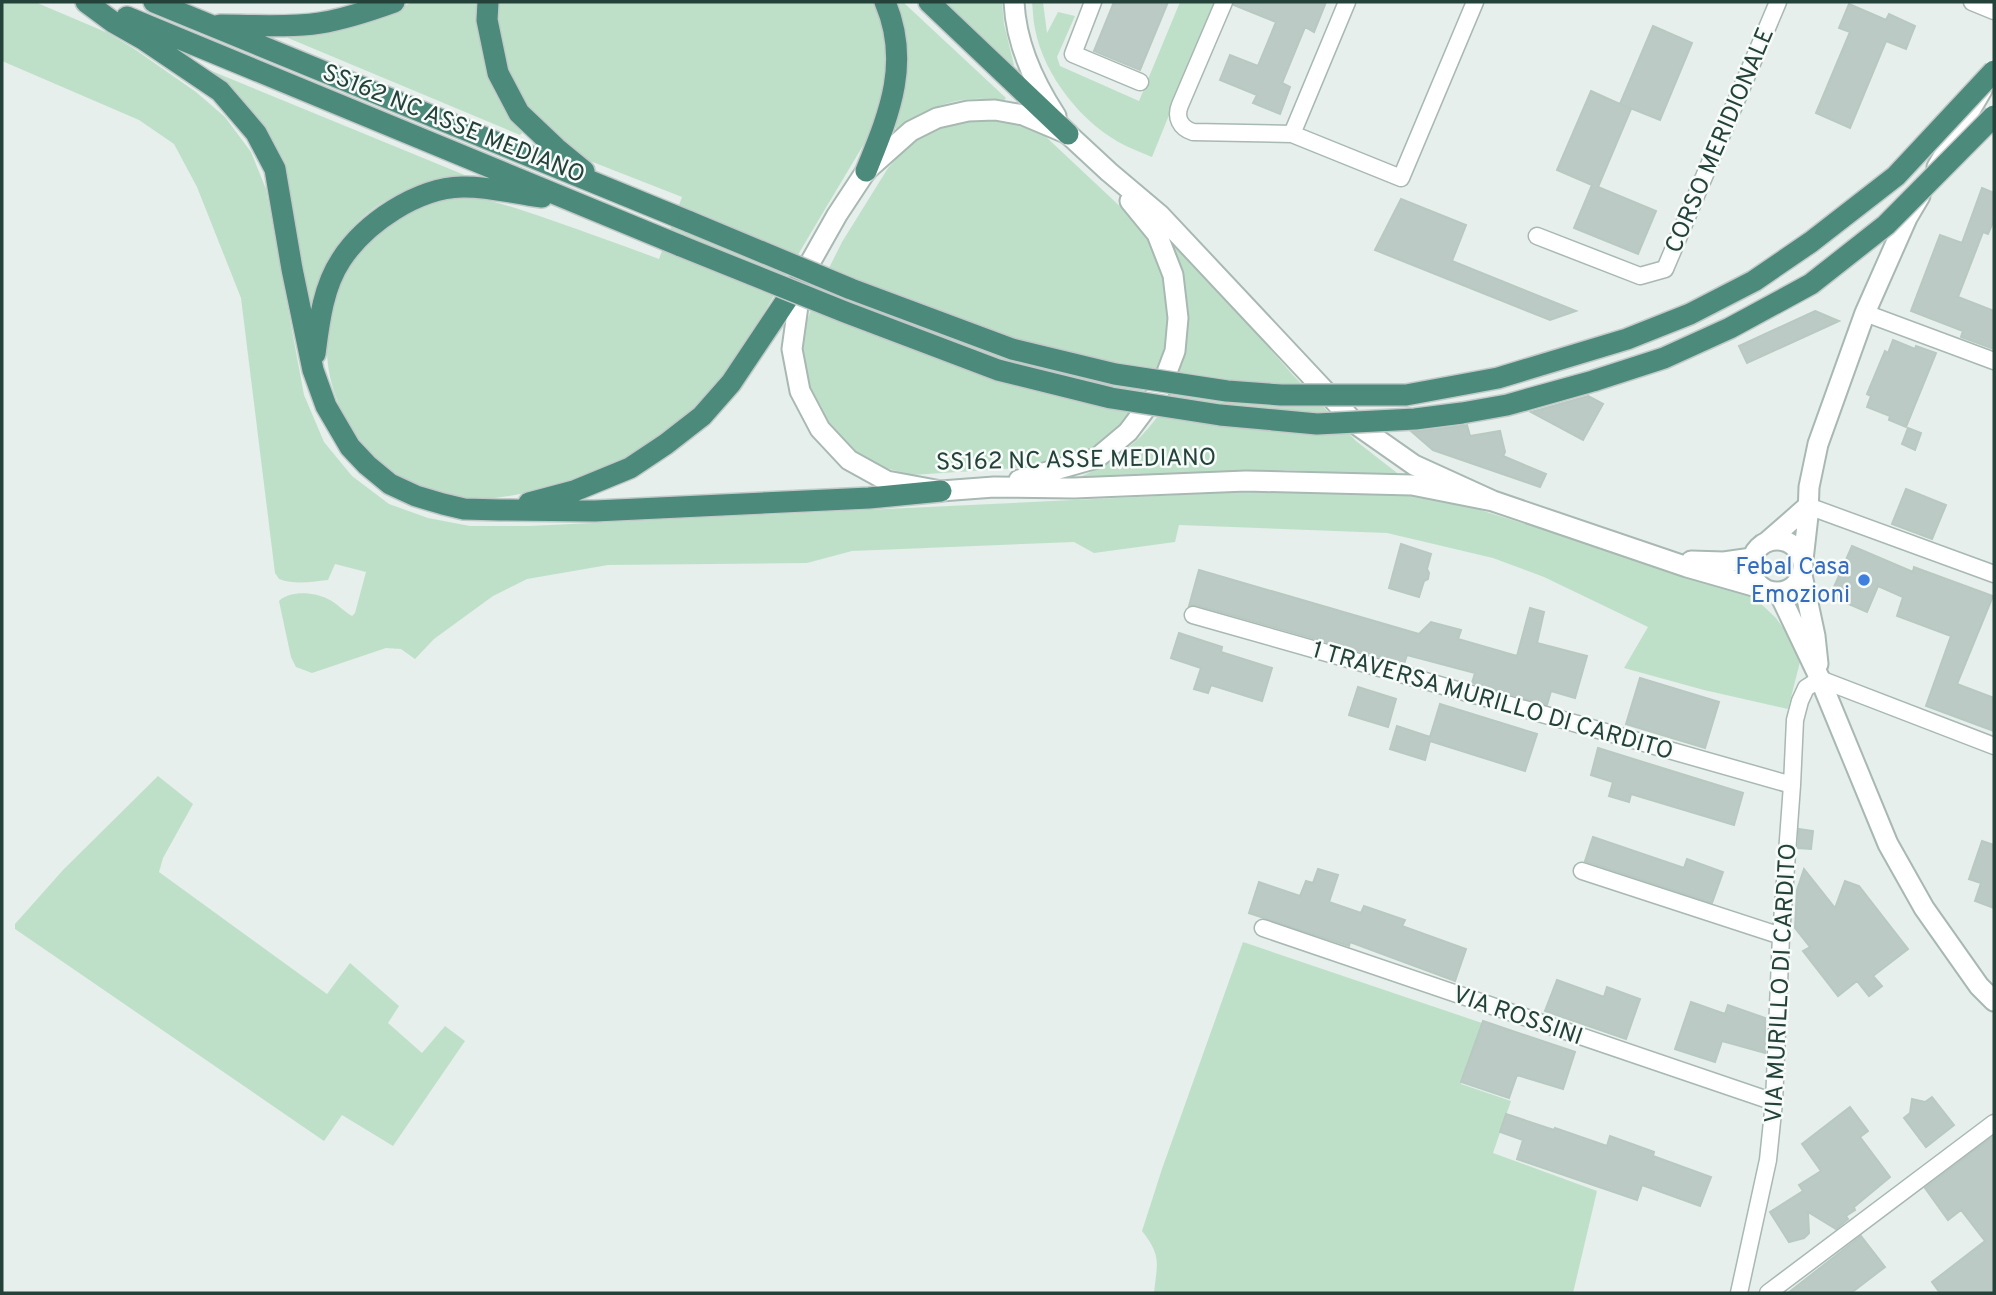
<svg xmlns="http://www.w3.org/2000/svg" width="1996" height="1295" font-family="Overpass,sans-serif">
  <rect width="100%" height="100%" fill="#e6efeb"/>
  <path fill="#bfe0c8" d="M2 2H35L108 33 133 48 196 92 225 117 251 152 266 189 304 395 324 442 352 476 389 504 428 518 470 526H529L1284 490 1408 493 1461 504 1734 589 1757 600 1776 618 1798 649 1800 662 1788 709 1704 690 1624 668 1648 627 1544 577 1493 558 1387 533 1179 525 1175 542 1094 553 1074 542 852 551 807 563 608 565 527 579 493 596 434 639 415 659 401 649 386 648 312 673 296 667 291 657 279 601C290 590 315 592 328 599 337 603 343 611 352 616L355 613 366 572 335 564 328 580C310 582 295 585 279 579L275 573 241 298 197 187 174 144 139 120 2 61Z
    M412 2H479L508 112 523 132 520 135 288 38 289 34 402 7Z
    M496 2H878L888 34 885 96 870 134C838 187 806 241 775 294 761 317 749 341 733 364 727 374 717 383 709 392 703 399 696 408 688 415 639 457 592 479 529 492 502 498 476 502 449 496 365 478 309 391 332 308 340 278 352 255 376 235 386 227 398 214 410 208 420 204 435 200 446 198 477 193 518 209 548 219 585 232 622 245 659 259L682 197 590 161 573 151 528 111 509 76 498 37Z
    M896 2H903L1006 98 1003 102C966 92 927 107 897 129L895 128 901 108 906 67Z
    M945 2H1002L1004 24 1014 65 1012 66Z
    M1032 2H1043L1047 33 1058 12 1075 16 1057 57 1060 66 1139 101 1180 2H1215L1152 157C1143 153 1134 150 1126 146 1083 125 1044 76 1035 29 1033 20 1033 11 1032 2Z
    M197 65 467 176 464 179C445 183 424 185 405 192 353 211 322 260 310 311L286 189Z
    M972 118 1003 120 1023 125 1044 135 1126 212 1146 235 1163 275 1168 330 1161 361 1123 425 1108 438 1087 451 1050 466 912 475 878 466 862 459 834 437 808 392 802 358 803 340 806 323 820 286 842 242 888 168 909 145 934 128Z
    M1173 239 1293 375 1356 441 1401 476 1287 470 1081 481 1080 477C1126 457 1165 422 1179 371 1182 361 1186 350 1185 340 1183 309 1174 275 1169 244Z
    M158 776 193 804 163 858 159 872 327 994 350 963 399 1006 388 1023 422 1053 445 1026 465 1041 393 1146 342 1115 324 1141 15 929V924L63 870Z
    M1243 942 1482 1023 1461 1084 1511 1101 1493 1153 1597 1191 1573 1293H1154C1157 1264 1162 1256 1142 1231L1162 1169Z"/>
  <path fill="#bbcac4" stroke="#b8c9c2" stroke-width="2" d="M1114 2H1168L1140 70 1094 51Z
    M1234 2H1326L1314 32 1305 27 1282 83 1290 87 1280 114 1253 103 1257 95 1220 80 1230 55 1258 66 1276 22 1234 5Z
    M1849 4 1886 20 1889 14 1915 26 1906 49 1886 41 1850 128 1816 113 1850 32 1839 28Z
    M1653 26 1692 43 1660 120 1620 104Z
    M1591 91 1631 109 1598 187 1656 211 1638 254 1574 228 1592 185 1557 170Z
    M1982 188 1994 193V220L1988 234 1983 232 1958 297 1994 311V349L1961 337 1963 331 1911 311 1940 235 1962 243Z
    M1401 199 1466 225 1452 261 1576 311 1550 320 1375 250Z
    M1815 311 1839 321 1747 363 1739 346Z
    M1893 340 1915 349 1916 346 1936 353 1906 427 1889 420 1890 416 1867 407 1871 396 1867 394 1885 351 1888 353Z
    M1588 396 1603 404 1583 440 1531 412Z
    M1467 425 1470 436 1500 431 1505 452 1503 456 1546 474 1540 487 1433 450 1412 432Z
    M1908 428 1921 433 1915 450 1902 444Z
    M1906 489 1946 505 1932 539 1892 524Z
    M1401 544 1431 554 1427 569 1429 573 1428 579 1424 581 1419 597 1389 588Z
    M1852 546 1913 572 1914 567 1993 596 1957 684 1994 698V731L1926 706 1951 636 1897 616 1903 597 1878 586 1867 612 1830 596Z
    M1199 570 1419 634 1431 622 1461 630 1458 639 1517 656 1530 608 1544 612 1537 643 1587 656 1575 698 1551 691 1547 705 1472 683 1475 673 1407 655 1404 664 1196 605 1189 606Z
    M1179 633 1222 647 1221 652 1272 668 1262 701 1211 685 1208 693 1194 689 1201 668 1171 658Z
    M1640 678 1719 702 1705 748 1626 724Z
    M1358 687 1396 699 1388 727 1349 715Z
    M1440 704 1537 734 1525 771 1430 741 1425 760 1390 749 1397 726 1430 737Z
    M1598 748 1743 793 1734 825 1631 794 1629 802 1609 796 1613 782 1591 775Z
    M1799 829 1813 831 1811 849 1798 848Z
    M1593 837 1684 868 1687 859 1723 872 1712 903 1585 861Z
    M1982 841 1994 845V908L1975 901 1981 883 1969 879Z
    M1318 869 1338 875 1329 902 1361 913 1364 906 1405 920 1402 926 1466 949 1455 981 1350 942 1349 946 1249 913 1259 882 1300 896 1306 881 1313 883Z
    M1804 869 1835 908 1845 881 1859 886 1908 949 1873 976 1882 986 1869 996 1857 981 1838 996 1803 951 1810 947 1795 928 1797 890Z
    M1557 980 1604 997 1607 987 1640 999 1626 1039 1545 1011Z
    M1691 1002 1725 1014 1728 1005 1765 1018V1053L1722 1041 1715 1062 1675 1049Z
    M1483 1021 1575 1052 1563 1089 1517 1075 1509 1098 1461 1082Z
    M1932 1097 1954 1125 1926 1147 1904 1118 1910 1113 1912 1099 1925 1102Z
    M1850 1107 1868 1131 1860 1137 1890 1177 1854 1207 1855 1210 1846 1216 1848 1219 1836 1229 1808 1212 1809 1233 1804 1238 1789 1242 1770 1212 1803 1191 1799 1185 1821 1171 1802 1144Z
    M1506 1114 1554 1130 1555 1128 1607 1146 1610 1136 1654 1152 1653 1156 1711 1177 1700 1206 1642 1185 1637 1200 1517 1159 1523 1140 1500 1132Z
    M1994 1136V1293H1940L1932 1282 1985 1241 1961 1210 1948 1220 1925 1188Z
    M1861 1236 1885 1267 1851 1293H1788Z"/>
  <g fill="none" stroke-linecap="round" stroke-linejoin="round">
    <g stroke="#a8b8b2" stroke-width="19">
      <path id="minor" d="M1093 2 1073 54 1140 82
        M1224 2 1180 105C1175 117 1180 128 1193 132L1292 134
        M1347 2 1292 134 1401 178 1475 2
        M1972 2 1994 11
        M1537 236 1640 276 1665 269 1778 2
        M1865 313 1994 361
        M1808 506 1994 574
        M1193 615 1792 785
        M1582 871 1781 936
        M1263 928 1774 1102
        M1739 1293 1768 1160 1774 1102 1781 936 1792 785 1795 720 1800 701 1806 688 1820 679 1994 746
        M1768 1293 1994 1123"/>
    </g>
    <g stroke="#a8b8b2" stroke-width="23">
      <path id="tertiary" d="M1014 2C1016 44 1033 81 1056 116
        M1937 167 1982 90
        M1019 480 1097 458 1128 432 1161 388 1175 351 1178 318 1173 275 1157 234 1130 201
        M1493 501 1412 485 1246 481 1074 488 994 487 941 491 887 481 849 460 820 429 800 391 792 349 802 277 837 215 866 171 911 131 937 118 968 111 995 110 1023 115 1068 134 1109 172 1160 215 1357 425 1414 465 1493 501 1687 567 1764 589
        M1751 566a26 26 0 1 1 52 0a26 26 0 1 1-52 0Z
        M1767 542 1808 506
        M1803 560 1808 516 1809 487 1818 444 1865 313 1907 218 1920 196
        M1691 561 1724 562 1752 558
        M1802 575 1815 636 1818 664
        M1779 593 1820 679 1888 844 1924 908 1979 986 1994 1001"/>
    </g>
    <g stroke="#c2cac8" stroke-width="24">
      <path id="trunk" d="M86 2 113 22 143 39 220 91 256 133 275 169 292 269 313 370 326 406 350 447 367 465 390 484 416 496 443 504 464 509 500 510 595 511 869 498 941 491
        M154 2 690 222
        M488 2 487 20 498 73 519 113 556 148 584 171
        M929 2 1068 134
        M127 17 681 246
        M220 25C253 25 287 28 320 23 345 19 369 11 394 2
        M866 171C889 114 911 63 885 2
        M315 354C319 323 323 287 341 260 365 223 417 188 462 187 489 186 515 194 542 197
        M529 503 574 491 630 468 666 444 702 416 731 383 802 277"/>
    </g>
    <use href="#minor" stroke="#fff" stroke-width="16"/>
    <use href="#tertiary" stroke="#fff" stroke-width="19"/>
    <use href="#trunk" stroke="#4c8a7c" stroke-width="21"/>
    <g stroke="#c2cac8" stroke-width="24" stroke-linecap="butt">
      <path id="trunk-bridge" d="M690 222 851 289 1012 349 1115 374 1227 391 1281 395H1406L1498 378 1627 339 1690 314 1754 281 1811 242 1896 176 1994 71
        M681 246 845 312 998 370 1111 398 1220 415 1317 424 1415 419 1462 413 1507 405 1593 381 1664 358 1730 328 1811 284 1886 225 1994 116"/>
    </g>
    <use href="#trunk-bridge" stroke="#4c8a7c" stroke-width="21"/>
  </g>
  <circle fill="#3f7fe0" stroke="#f7fbf9" stroke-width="2.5" cx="1864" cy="580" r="7"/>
  <g text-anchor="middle" stroke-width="5" stroke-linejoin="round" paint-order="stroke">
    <g font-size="24" fill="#24423a" stroke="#f7fbf9">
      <text transform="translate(454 123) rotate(22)" y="8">SS162 NC ASSE MEDIANO</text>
      <text transform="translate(1719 140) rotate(-67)" y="8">CORSO MERIDIONALE</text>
      <text transform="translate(1076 459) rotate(-1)" y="8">SS162 NC ASSE MEDIANO</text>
      <text transform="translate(1493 700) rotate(16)" y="8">1 TRAVERSA MURILLO DI CARDITO</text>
      <text transform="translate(1780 983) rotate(-87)" y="8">VIA MURILLO DI CARDITO</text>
      <text transform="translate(1518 1015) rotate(19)" y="8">VIA ROSSINI</text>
    </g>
    <g font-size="24" fill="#366cbe" stroke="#f7fbf9" text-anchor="end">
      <text x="1850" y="574">Febal Casa<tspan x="1850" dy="28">Emozioni</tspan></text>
    </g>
  </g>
  <rect width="1996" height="1295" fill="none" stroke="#24423a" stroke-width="7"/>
</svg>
